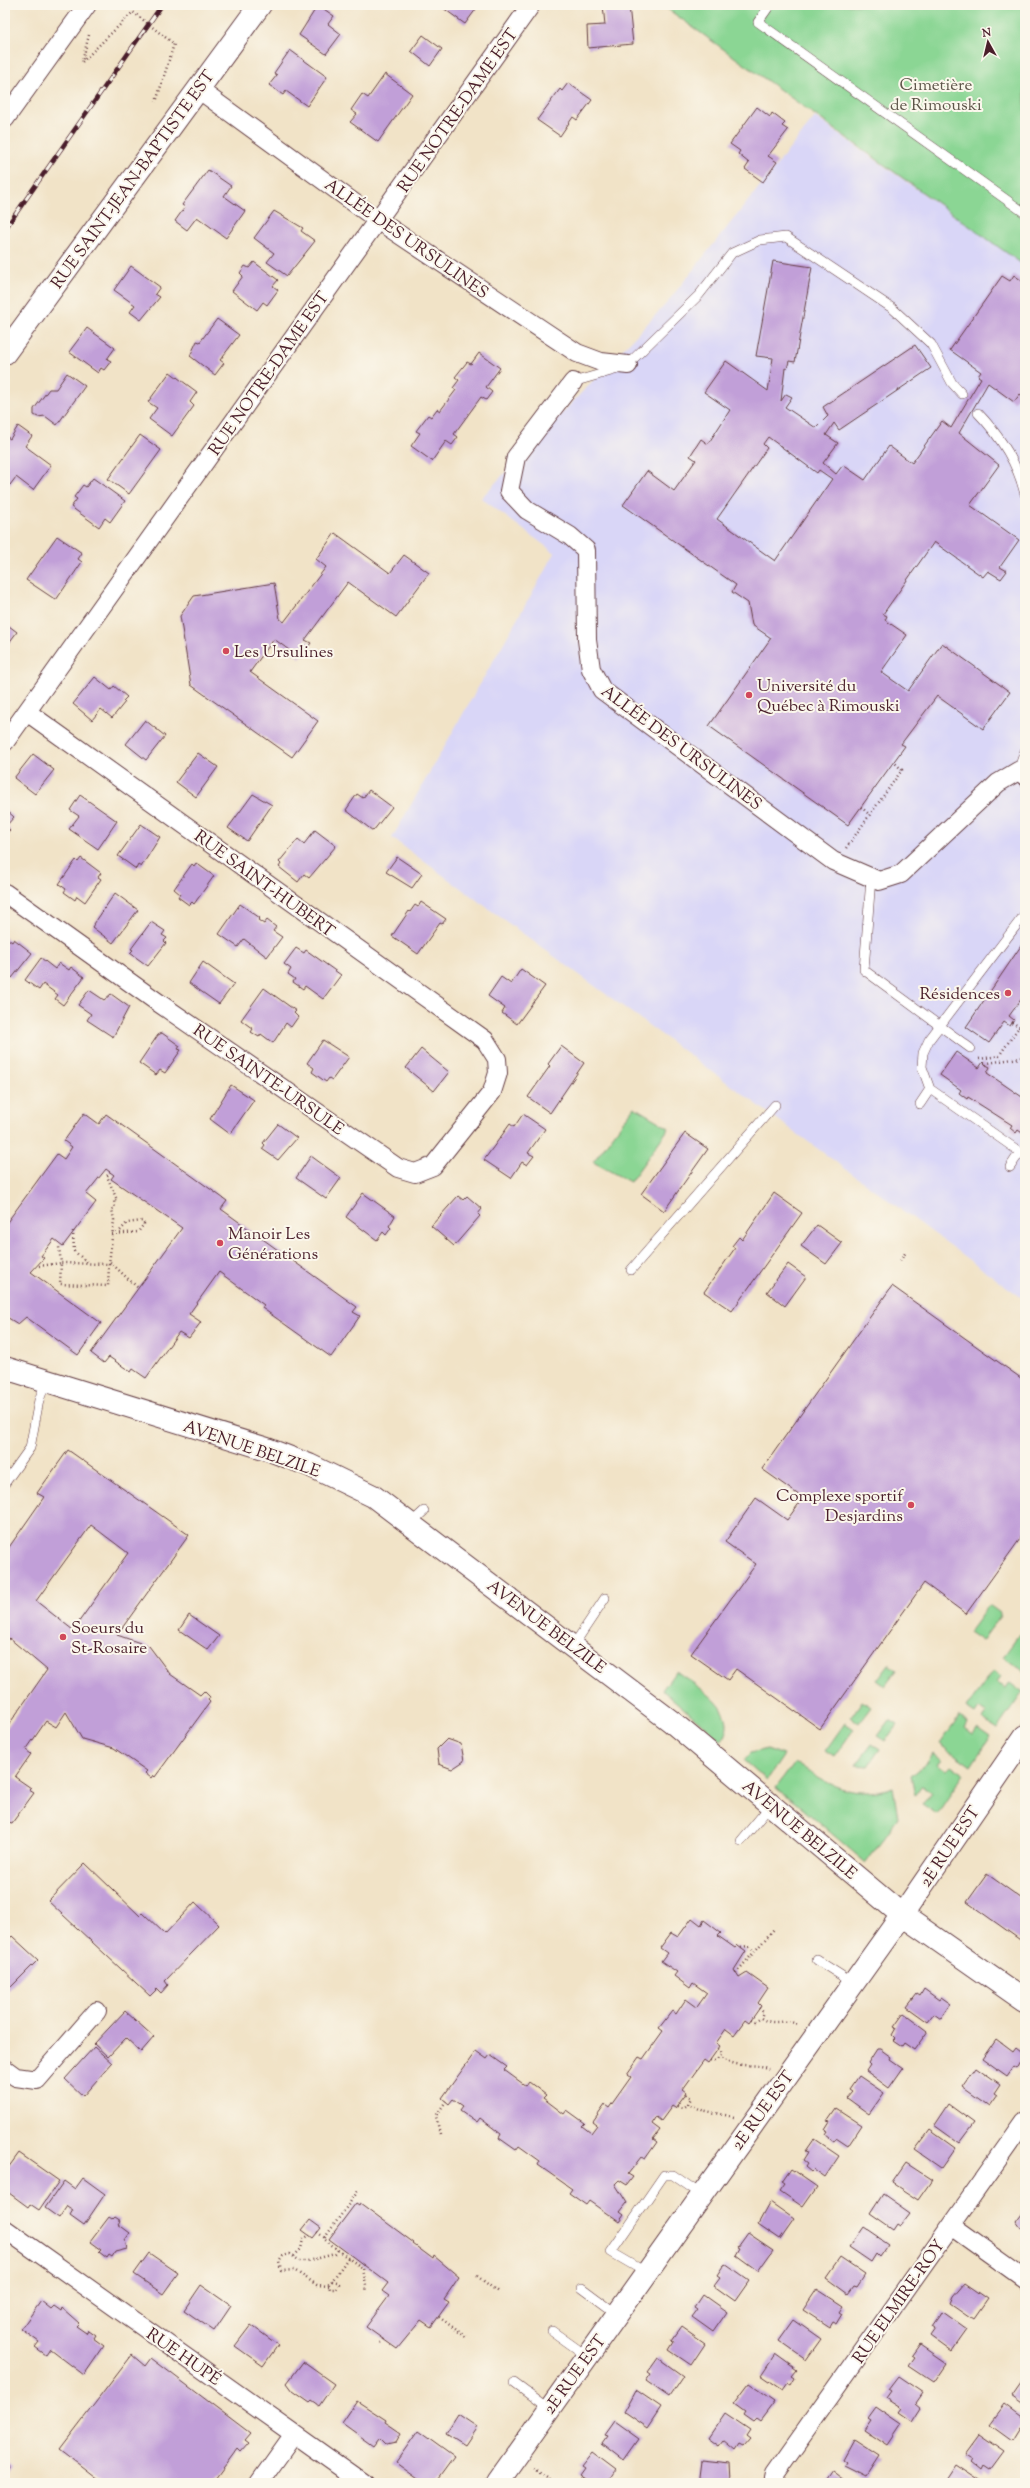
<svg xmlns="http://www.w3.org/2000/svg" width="1030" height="2488" font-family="'Sorts Mill Goudy',serif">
  <rect width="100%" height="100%" fill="#fbf7ec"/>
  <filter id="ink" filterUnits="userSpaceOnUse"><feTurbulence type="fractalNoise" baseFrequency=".025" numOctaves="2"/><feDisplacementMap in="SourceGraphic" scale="8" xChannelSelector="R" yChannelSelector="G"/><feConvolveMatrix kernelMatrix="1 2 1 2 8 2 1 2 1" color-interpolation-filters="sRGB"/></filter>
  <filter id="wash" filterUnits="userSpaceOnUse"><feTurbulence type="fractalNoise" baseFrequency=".012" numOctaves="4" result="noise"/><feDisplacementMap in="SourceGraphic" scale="16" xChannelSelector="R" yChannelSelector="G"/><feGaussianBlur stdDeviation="0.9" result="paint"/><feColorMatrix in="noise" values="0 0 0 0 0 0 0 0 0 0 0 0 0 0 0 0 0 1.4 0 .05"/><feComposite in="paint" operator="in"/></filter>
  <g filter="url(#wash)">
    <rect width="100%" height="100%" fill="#f1e3c7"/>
    <path fill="#d9d6f7" d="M815 117 1025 266V1300L392 838 555 553 481 498 666 304Z"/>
    <path fill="#8bd694" stroke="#6a7a60" d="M662 5H1025V266Z
      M634 1107 669 1128 630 1182 593 1162Z
      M989 1605 1000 1613V1616L982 1641 969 1632Z
      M1025 1633V1672L1003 1657 1019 1635Z
      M889 1664 897 1670 885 1686 877 1680Z
      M676 1671C697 1687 742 1709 722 1741L662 1690Z
      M993 1671 1001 1677 997 1683 1006 1688 1010 1682 1023 1692 997 1729 983 1720 987 1714 979 1708 975 1714 966 1708Z
      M862 1701 871 1707 859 1723 851 1717Z
      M960 1716 968 1722 965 1728 973 1734 977 1728 990 1737 971 1766 940 1744Z
      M889 1720 897 1725 885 1741 877 1736Z
      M845 1723 854 1729 834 1757 825 1751Z
      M872 1744 880 1749 868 1766 856 1765Z
      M767 1749 784 1755 767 1780 744 1760 750 1753Z
      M933 1753 942 1759 938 1764 946 1770 951 1765 964 1774 937 1814 922 1804 931 1792 923 1785 915 1796 911 1776 927 1763Z
      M795 1762C826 1784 853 1801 893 1787L898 1818 866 1863 796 1803 776 1788Z"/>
    <g id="blocks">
      <path fill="#c19fd8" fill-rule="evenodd" d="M318 5 334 16 328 24 341 34 326 54 299 35Z
        M439 5H479L465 24Z
        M603 5H629L633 44 588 48 587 26 605 25Z
        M423 35 442 49 430 66 411 51Z
        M290 50 327 77 307 106 286 91 283 95 269 85 277 75 274 73Z
        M385 74 412 94 378 142 350 122 357 114 351 110 362 94 368 98Z
        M568 83 592 100 577 120 573 117 560 136 537 120 560 89 562 91Z
        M757 107 770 117 772 113 785 123 782 126 788 130 768 156 777 162 763 182 745 169 749 163 738 154 740 151 730 144Z
        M208 170 231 186 224 196 245 211 226 238 197 217 187 230 175 221 185 207 182 205Z
        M274 211 303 228 301 231 315 241 287 276 267 262 274 253 254 238Z
        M773 261 812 267 795 362 789 361 787 369 785 368 781 401 786 394 792 397 785 407 816 428 828 416 823 407 915 345 931 368 839 430 834 423 826 435 838 443 823 463 836 474 843 465 865 480 889 446 912 463 942 421 951 428 981 378 978 376 981 372 950 350 1002 276 1010 281 1014 275 1025 283V398L1020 394 1014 402 988 383 959 433 999 465 970 505 1019 540 1000 567 1007 571 1001 579 988 571 983 577 934 542 883 614 887 616 885 620 907 635 881 672 908 691 942 643 1010 692 983 729 937 696 901 744 905 746 848 825 709 726 771 638 752 625 748 603 732 592 736 585 623 505 647 471 674 491 696 460 690 456 701 439 708 444 730 410 704 392 726 361 768 391 773 358 756 356ZM768 437 817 473 819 470 832 479 775 561 717 519 767 448 763 444Z
        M254 262 278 280 273 286 278 290 267 305 263 302 257 310 232 291 243 276 240 273 245 266 249 268Z
        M131 266 160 287 155 294 160 297 141 320 130 312 135 305 114 290Z
        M217 319 239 335 220 360 224 363 215 375 190 356 197 341 200 342Z
        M87 328 115 348 107 359 111 361 104 370 101 368 98 373 69 352Z
        M479 353 500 368 486 387 492 392 486 400 481 397 454 434 458 437 452 445 446 441 432 461 411 446 420 433 416 431 428 415 431 417 437 409 440 411 456 390 453 388 459 380 455 377 467 362 471 364Z
        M170 372 197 392 190 402 194 406 172 436 149 419 157 408 148 402Z
        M67 373 85 386 57 425 45 416 38 417 34 415V409L49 389H56Z
        M18 426 32 436 25 446 51 465 33 490 16 477 10 485 5 482V440L7 437 10 439Z
        M140 435 161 450 129 494 108 479Z
        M93 478 125 501 110 522 105 518 99 527 71 507 77 499 74 497 83 485 86 487Z
        M335 533 390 573 404 555 429 573 396 617 348 582 305 640 311 643 300 658 274 639 250 672 318 721 292 757 191 685 180 616 194 596 274 583 280 619 284 622 326 567 316 559Z
        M57 536 82 553 78 559 82 562 56 600 26 580Z
        M5 623 17 632 5 648Z
        M95 677 111 690 114 686 127 697 123 701 125 702 112 718 101 709 92 720 73 704Z
        M145 720 165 736 146 760 126 744Z
        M198 753 218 767 196 797 176 782Z
        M33 754 54 770 35 794 14 778Z
        M369 790 392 807 373 831 346 810 357 794 363 798Z
        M253 794 272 805 247 841 228 828Z
        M80 795 117 821 98 849 69 829 79 816 70 810Z
        M5 809 14 817 6 826 10 830 5 835Z
        M141 824 160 837 141 867 138 865 136 869 118 856Z
        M315 830 336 846 309 878 304 874 298 882 279 867 281 864 279 862 298 839 304 844Z
        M397 857 422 874 412 888 386 872Z
        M81 858 101 873 98 877 101 879 85 902 77 896 75 900 64 892 66 889 59 884 76 860 78 862Z
        M196 863 214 876 194 904 192 902 189 905 178 897 180 894 174 889 192 864 194 866Z
        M115 893 138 910 113 943 92 927Z
        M421 902 446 919 442 924 440 923 418 954 392 936 409 911 410 912 415 905 418 907Z
        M240 904 260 918 258 920 264 924 267 920 276 927 273 931 282 937 267 957 244 939 238 947 219 934Z
        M151 922 165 931 162 935 167 938 164 941 166 943 148 966 130 953 133 950 131 949Z
        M5 937 12 942 14 939 32 953 12 978 5 973Z
        M1025 940V994L1009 1016 1014 1020 1010 1026 1004 1022 989 1043 966 1027Z
        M296 948 304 953 306 950 341 975 323 999 305 986 303 989 293 982 295 979 288 974 291 969 284 964Z
        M41 958 55 969 59 963 69 970 71 967 84 977 63 1005 55 999 58 995 43 984 39 990 25 980Z
        M203 962 234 984 219 1004 189 983Z
        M521 969 545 986 517 1024 502 1013 505 1008 488 996 501 977 511 984Z
        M264 988 296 1011 294 1013 298 1017 291 1027 286 1023 273 1043 261 1034 259 1037 251 1032 253 1029 241 1020Z
        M89 990 104 1000 111 994 129 1007 113 1037 87 1020 91 1014 78 1005Z
        M162 1033 180 1046 178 1049 181 1050 165 1073 160 1070 156 1075 139 1063 158 1035Z
        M323 1040 349 1057 332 1080 329 1078 326 1082 312 1072 314 1068 307 1063Z
        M561 1046 584 1063 550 1113 528 1097 550 1066 548 1064Z
        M421 1049 449 1072 434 1091 406 1068Z
        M956 1052 979 1068 983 1062 986 1065 990 1067 987 1073 1025 1099V1135L1018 1130 1016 1133 1010 1128 1012 1125 968 1097 967 1099 959 1093 961 1090 940 1075Z
        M231 1085 254 1100 230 1134 210 1119Z
        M84 1113 99 1124 106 1114 227 1201 221 1209 357 1307 353 1312 360 1316 331 1357 262 1308 264 1305 219 1272 189 1314 201 1322 189 1338 179 1332 146 1378 133 1369 131 1372 109 1357 104 1363 91 1353 182 1228 111 1179 114 1175 106 1169 86 1194 96 1202 63 1246 54 1239 41 1256 44 1258 31 1272 101 1323 78 1355 26 1317 18 1324 5 1316V1225L57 1154 64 1159 72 1147 64 1141Z
        M523 1114 545 1129 528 1153 534 1156 527 1165 522 1162 511 1178 484 1160 510 1124 514 1127Z
        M278 1124 297 1138 278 1160 262 1149 265 1145 263 1143Z
        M685 1133 708 1149 664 1211 641 1194Z
        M311 1156 341 1178 326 1199 296 1178Z
        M363 1193 395 1216 389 1226 391 1228 386 1235 383 1232 377 1240 346 1217Z
        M774 1193 802 1213 732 1311 704 1292 735 1248 732 1246 739 1237 742 1240Z
        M458 1196 463 1200 467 1196 482 1209 478 1214 480 1216 454 1246 431 1226Z
        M817 1225 842 1243 826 1264 801 1246Z
        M788 1264 806 1277 785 1306 767 1292Z
        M892 1286 1025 1381V1532L966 1614 924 1583 820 1729 736 1669 728 1680 691 1654 756 1564 725 1542 756 1498 787 1520 803 1498 762 1469Z
        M68 1450 189 1535 117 1635 149 1646 170 1674 200 1695 204 1691 210 1697 208 1700 210 1702 155 1777 153 1775 151 1778 145 1773 147 1771 114 1748 82 1739 66 1712 56 1727 46 1721 26 1750 31 1754 15 1777 31 1788 29 1790 34 1793 12 1823 5 1821V1730L47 1670 9 1638 5 1644V1553L44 1497 37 1493ZM91 1525 128 1553 73 1630 36 1601Z
        M189 1615 219 1636 208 1650 179 1630Z
        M447 1739 461 1744 464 1761 452 1769 439 1764 437 1749Z
        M85 1863 140 1916 143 1913 165 1934 195 1902 219 1925 165 1981 168 1985 161 1993 157 1989 150 1996 48 1901Z
        M987 1874 1025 1901V1939L1023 1942 967 1902Z
        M692 1918 701 1925 704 1920 721 1933 718 1936 735 1948 738 1945 746 1951 734 1970 739 1978 747 1973 768 1988 758 2003 761 2006 749 2023 745 2020 734 2035 726 2029 716 2043 720 2046 718 2049 708 2063 704 2060 683 2089 687 2092 675 2108 672 2106 661 2121 656 2117 652 2124 660 2130 653 2139 657 2142 645 2159 641 2157 628 2174 633 2177 627 2185 619 2180 615 2184 627 2203 620 2212 624 2215 619 2222 589 2201 586 2205 569 2193 572 2189 538 2165 540 2161 519 2146 516 2150 499 2138 501 2134 480 2118 477 2122 460 2110 463 2106 453 2099 449 2104 442 2098 476 2051 487 2059 490 2055 507 2067 504 2070 526 2086 529 2082 546 2095 543 2098 564 2114 567 2110 585 2123 582 2126 591 2133 597 2125 593 2122 605 2105 609 2108 631 2077 627 2074 639 2057 643 2059 663 2031 659 2028 672 2011 676 2014 686 1999 697 2007 707 1993 693 1983 690 1988 674 1976 677 1972 661 1961 667 1953 660 1948 671 1933 678 1937Z
        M12 1936 38 1960 6 1992 5 1943Z
        M924 1989 939 2000 941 1997 951 2004 941 2019 934 2014 928 2022 907 2007 917 1994 920 1996Z
        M125 2011 154 2037 141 2052 126 2038 108 2057 94 2044Z
        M904 2013 928 2031 914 2050 904 2043 902 2046 893 2040 895 2038 892 2035 896 2028 894 2027Z
        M996 2039 1012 2051 1015 2047 1025 2055 1017 2069 1014 2067 1007 2077 982 2059Z
        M94 2047 112 2063 83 2096 65 2079Z
        M877 2049H880L891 2057 890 2059 903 2068 889 2088 866 2071 870 2065 868 2063Z
        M976 2067 1000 2084 994 2093 997 2095 989 2106 962 2087Z
        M859 2076 884 2093 869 2114 847 2098 853 2091 850 2089Z
        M948 2104 974 2123 959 2143 934 2125Z
        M836 2108 862 2125 848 2146 836 2138 834 2141 825 2134 827 2131 825 2130 830 2122 827 2121Z
        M930 2130 955 2148 941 2168 915 2150Z
        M814 2139 839 2156 825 2177 814 2169 811 2172 805 2167 807 2164 803 2161 808 2153 805 2152Z
        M19 2153 59 2181 39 2210 30 2204 28 2207 5 2190V2172Z
        M906 2163 932 2180 918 2200 892 2183Z
        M791 2169 817 2187 803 2207 780 2191 785 2184 782 2182Z
        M83 2178 105 2194 84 2225 70 2215 73 2210 67 2206 59 2218 45 2208 64 2181 75 2189Z
        M883 2194 910 2213 900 2226 897 2224 893 2230 870 2214Z
        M770 2202 794 2219 780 2239 758 2224Z
        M356 2203 359 2205 360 2203 414 2243 413 2244 433 2259 434 2256 459 2277 444 2299 449 2302 431 2327 421 2320 397 2349 366 2327 389 2296 382 2291 388 2283 329 2239Z
        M1025 2210V2228L1021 2229 1016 2222Z
        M109 2217 112 2219 114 2217 120 2221 118 2224 130 2233 125 2240 127 2249 115 2252 112 2257 109 2255 107 2258 99 2252 101 2250 90 2242Z
        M310 2220 321 2228 313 2238 302 2230Z
        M863 2227 888 2244 879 2257 876 2254 871 2262 849 2247Z
        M748 2233 773 2250 758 2271 736 2255 740 2248 738 2247Z
        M149 2253 178 2273 163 2294 134 2274Z
        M840 2258 865 2275 857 2287 854 2286 848 2294 826 2278Z
        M725 2264 749 2281 735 2301 714 2286 720 2278 717 2276Z
        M965 2283 988 2299 974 2319 951 2303 954 2296Z
        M201 2285 231 2306 214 2331 184 2310Z
        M817 2289 843 2306 839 2312 842 2314 836 2324 832 2322 829 2327 803 2310Z
        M703 2295 727 2312 713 2332 692 2317 698 2309 695 2307Z
        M41 2301 51 2309 54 2306 61 2311 62 2308 79 2323 76 2326 86 2333 88 2330 95 2335 93 2338 104 2346 84 2375 50 2349 46 2355 35 2347 39 2342 21 2329Z
        M942 2312 967 2330 952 2351 930 2335 935 2328 932 2326Z
        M794 2320 821 2339 806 2360 779 2341Z
        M251 2325 278 2345 263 2366 235 2346Z
        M681 2327 705 2344 691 2365 669 2350 674 2342 671 2341Z
        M920 2345 946 2363 933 2382 909 2366 915 2358 912 2356Z
        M775 2354 797 2370 792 2376 795 2378 791 2385 788 2383 783 2390 761 2375Z
        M132 2355 145 2366 151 2358 250 2433 244 2440 248 2443 241 2451 238 2448 212 2483H104L60 2449Z
        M658 2358 683 2376 669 2397 646 2381 651 2374 648 2372Z
        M303 2362 334 2384 319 2406 312 2401 310 2403 293 2391 287 2383Z
        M898 2376 923 2393 916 2403 922 2408 913 2422 900 2413 903 2409 886 2398 891 2391 888 2389Z
        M1025 2376V2406L1011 2396Z
        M749 2383 775 2401 760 2421 756 2418 753 2421 743 2414 745 2411 734 2403Z
        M636 2390 661 2407 647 2428 624 2412Z
        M357 2401 386 2420 385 2422 401 2433 396 2442 386 2444 380 2438 374 2446 342 2423Z
        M1005 2404 1025 2419 1012 2440 990 2424Z
        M876 2407 902 2425 888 2446 864 2430 871 2420 868 2418Z
        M725 2413 750 2430 746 2436 750 2439 743 2447 739 2445 735 2451 723 2441 719 2446 708 2438Z
        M458 2414 477 2427 465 2445 446 2433Z
        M614 2421 639 2439 624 2460 602 2443 607 2436 604 2435Z
        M418 2431 454 2457 435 2483H425L396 2462Z
        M979 2434 1005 2452 991 2471 985 2467 983 2471 972 2462 974 2459 965 2453Z
        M853 2439 879 2456 866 2476 844 2465 846 2462 842 2459Z
        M592 2452 616 2470 610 2479 615 2483H591L579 2475 584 2468 581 2466Z
        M702 2460 730 2463 731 2481 728 2480V2483H699Z
        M5 2462 11 2467 5 2476Z
        M956 2465 983 2483H944Z
        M832 2471 848 2483H824Z"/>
    </g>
  </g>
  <g filter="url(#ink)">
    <use href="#blocks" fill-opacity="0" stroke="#633c42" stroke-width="1"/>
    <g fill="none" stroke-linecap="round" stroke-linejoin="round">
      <g stroke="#633c42" stroke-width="10">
        <path id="service" d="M770 5 758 22 1025 213
          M573 382 625 367 699 295 732 253 760 240 786 237 892 308 931 344 952 383 962 394
          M978 413C1000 436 1017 462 1025 494
          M1018 771 1025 751
          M871 878 864 970 970 1048
          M920 1104 930 1089
          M1020 1152 930 1089 922 1067 923 1053 929 1040 1025 914
          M1010 1167 1020 1152 1024 1154
          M631 1270 775 1105
          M5 1483 30 1448 39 1400 46 1382
          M410 1524 424 1511
          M573 1646 605 1598
          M741 1841 771 1805
          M817 1960 853 1983
          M647 2273 611 2252 664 2175H673L702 2195
          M582 2288 617 2314
          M552 2331 587 2356
          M514 2383 549 2409"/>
      </g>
      <g stroke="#633c42" stroke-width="20">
        <path id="minor" d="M198 89 379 221 577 353 601 362 628 365
          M5 119 87 5
          M573 382 516 457 509 491 527 510 570 536 586 550 587 640 591 669 602 690 833 861 879 881 901 874 998 783 1018 771 1025 776
          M5 742 531 5
          M5 893 156 1001 398 1168 415 1173 433 1166 492 1092 498 1073 497 1059 485 1040 27 712
          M5 2069 16 2077 37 2080 97 2011
          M951 2226 1025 2279
          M5 2229 363 2483
          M259 2483 294 2434
          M773 2483 775 2474 1025 2121"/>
      </g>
      <g stroke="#633c42" stroke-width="24">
        <path id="tertiary" d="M5 353 260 5
          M5 1368 267 1449 309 1465 373 1496 672 1722 902 1915 1025 2001
          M497 2483 902 1915 1025 1736"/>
      </g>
      <path stroke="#633c42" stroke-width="2.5" stroke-dasharray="1 3" stroke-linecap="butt" d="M89 35 82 62 133 12 174 44 156 102
        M861 807 870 815
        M846 848 902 770 894 762
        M1012 1022 1025 1031
        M979 1059 999 1056 1025 1018
        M986 1065 988 1063 1025 1057
        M73 1231 74 1251 88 1263
        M112 1234 138 1232 144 1224 142 1221 127 1223 119 1232
        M900 1261 906 1252
        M110 1262 138 1288
        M109 1264 114 1220 112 1209 115 1208 114 1200H117L107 1176 110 1172
        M39 1266 61 1263 60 1284 108 1286 109 1264 61 1263 59 1247
        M741 1947 748 1946 754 1951
        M736 1973 774 1929
        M759 2008 763 2012 761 2018C774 2027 786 2017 798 2025
        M751 2020 755 2022 761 2018
        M718 2049 722 2053 720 2057C738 2070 758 2062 768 2069
        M710 2060 715 2061 720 2057
        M686 2094 691 2098 688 2104 702 2110 734 2117
        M677 2106 682 2108 688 2104
        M440 2134 436 2116 446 2101
        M317 2232 325 2238
        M294 2256 301 2249 303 2239 310 2235
        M348 2258 324 2239 358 2191
        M477 2276 498 2292
        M332 2281 329 2284 330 2289H336L339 2285 337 2282 332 2281 348 2258 363 2268 367 2292
        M329 2286 317 2285 294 2270 281 2271 279 2262 283 2256 290 2254 300 2261H307L335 2254 338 2250
        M439 2317 466 2337
        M380 2343 383 2339
        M533 2468 554 2483"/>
      <use href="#service" stroke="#fff" stroke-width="9"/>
      <use href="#minor" stroke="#fff" stroke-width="18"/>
      <use href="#tertiary" stroke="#fff" stroke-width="22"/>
      <g stroke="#4a1f2b" stroke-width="4.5">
        <path id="rail" d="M5 229 162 5"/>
      </g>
      <use href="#rail" stroke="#fbf7ec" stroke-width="3" stroke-dasharray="9" stroke-linecap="butt"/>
    </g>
  </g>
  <g fill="#d1495b" stroke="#fbf7ec" stroke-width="1.5">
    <circle cx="226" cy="651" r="4"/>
    <circle cx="749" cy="695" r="4"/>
    <circle cx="1008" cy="993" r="4"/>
    <circle cx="220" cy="1243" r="4"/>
    <circle cx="911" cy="1505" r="4"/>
    <circle cx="63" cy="1637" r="4"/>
  </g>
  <g text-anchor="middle" stroke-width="4" stroke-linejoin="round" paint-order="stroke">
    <g font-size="17" fill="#5e564a" stroke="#fbf7ec">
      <text x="936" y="90">Cimetière<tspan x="936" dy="20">de Rimouski</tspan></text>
    </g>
    <g font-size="17" fill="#4a1f2b" stroke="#fbf7ec">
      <text transform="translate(457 110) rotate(-55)" y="6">RUE NOTRE-DAME EST</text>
      <text transform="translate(132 179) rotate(-54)" y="6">RUE SAINT-JEAN-BAPTISTE EST</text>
      <text transform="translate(407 238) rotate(35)" y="6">ALLÉE DES URSULINES</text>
      <text transform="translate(268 373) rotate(-55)" y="6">RUE NOTRE-DAME EST</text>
      <text transform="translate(682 747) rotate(37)" y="6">ALLÉE DES URSULINES</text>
      <text transform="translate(265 883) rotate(36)" y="6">RUE SAINT-HUBERT</text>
      <text transform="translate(269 1079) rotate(35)" y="6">RUE SAINTE-URSULE</text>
      <text transform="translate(252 1448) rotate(19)" y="6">AVENUE BELZILE</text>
      <text transform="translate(547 1626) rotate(37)" y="6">AVENUE BELZILE</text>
      <text transform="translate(800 1829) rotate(40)" y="6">AVENUE BELZILE</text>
      <text transform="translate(949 1846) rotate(-56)" y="6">2E RUE EST</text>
      <text transform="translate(762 2110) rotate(-54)" y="6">2E RUE EST</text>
      <text transform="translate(898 2301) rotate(-55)" y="6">RUE ELMIRE-ROY</text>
      <text transform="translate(184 2356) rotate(35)" y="6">RUE HUPÉ</text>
      <text transform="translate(574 2374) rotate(-54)" y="6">2E RUE EST</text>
    </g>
    <g font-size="17" fill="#4a1f2b" stroke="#fbf7ec" text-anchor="start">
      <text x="234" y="657">Les Ursulines</text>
      <text x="757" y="691">Université du<tspan x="757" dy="20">Québec à Rimouski</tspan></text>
      <text x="1000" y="999" text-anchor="end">Résidences</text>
      <text x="228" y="1239">Manoir Les<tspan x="228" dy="20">Générations</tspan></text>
      <text x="903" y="1501" text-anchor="end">Complexe sportif<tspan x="903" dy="20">Desjardins</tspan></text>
      <text x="71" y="1633">Soeurs du<tspan x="71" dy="20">St-Rosaire</tspan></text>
    </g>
  </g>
  <rect width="1030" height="2488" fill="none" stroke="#fbf7ec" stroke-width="20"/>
  <g transform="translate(988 42) rotate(352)" stroke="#fbf7ec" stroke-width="3" paint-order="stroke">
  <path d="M0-3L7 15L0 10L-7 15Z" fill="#4a1f2b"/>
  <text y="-6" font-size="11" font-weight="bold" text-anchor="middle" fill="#4a1f2b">N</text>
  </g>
</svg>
